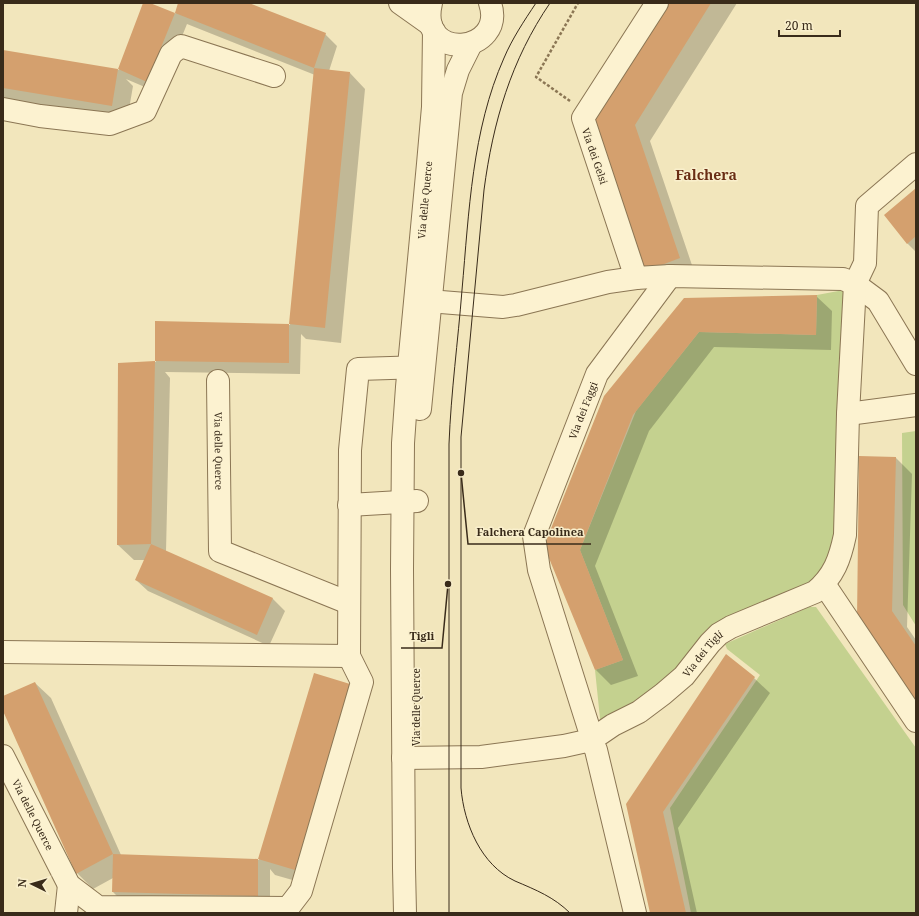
<svg xmlns="http://www.w3.org/2000/svg" width="919" height="916" font-family="'Noto Serif',serif">
  <rect width="100%" height="100%" fill="#f2e6bc"/>
  <path fill="#c4d18f" d="M849 289 837 520 832 560 817 576 803 587 601 728 595 670 623 660 580 550 636 411 699 332 816 335 817 295Z
    M916 431V626L903 605 902 433Z
    M809 607H816L916 748V913H691L670 808 760 675 727 649 725 644Z"/>
  <path fill="#0003" d="M145 3 175 14 179 3H246L325 34 337 46 329 71 350 73 365 89 341 343 306 339 301 334 300 374 165 372 170 378 166 552 273 599 285 611 269 646 148 591 136 580 145 560H134L118 545 119 364 156 362V322L290 325 315 75 187 24 159 93 126 79 133 86 127 121 3 100V51L119 70Z
    M666 3H737L650 141 695 274 659 287 590 121Z
    M916 189V252L907 243Z
    M816 296 832 311 831 350 714 347 649 431 595 566 638 676 611 685 596 670 545 546 685 299Z
    M860 457 896 458 912 474 907 627 916 640V699L858 620Z
    M315 675 350 685 310 885 275 875 270 869V908L125 904 113 892V878L93 889 77 873 3 709V697L35 683 51 698 121 855 259 860Z
    M754 678 770 693 678 828 697 913H651L627 804Z"/>
  <path fill="#d4a06e" d="M143 3H150L175 13 147 82 118 69 112 106 3 88V50L118 69Z
    M178 3H249L326 33 314 68 175 13Z
    M665 3H711L635 125 680 258 643 272 589 121Z
    M314 68 350 72 325 328 289 324Z
    M916 188V236L907 244 884 215Z
    M817 295 816 335 699 332 633 415 580 550 623 660 595 670 544 546 604 396 684 298Z
    M155 321 289 324V363L155 361Z
    M155 361 151 544 117 545 118 363Z
    M859 456 896 457 892 611 916 646V701L857 620Z
    M151 544 273 598 257 635 135 580Z
    M726 654 755 677 663 812 686 913H650L626 804Z
    M314 673 350 684 295 870 258 859V896L112 892 113 854 76 874 3 711V696L35 682 113 854 258 859Z"/>
  <g fill="none" stroke-linecap="round" stroke-linejoin="round">
    <g stroke="#8b7654" stroke-width="24">
      <g id="minor">
        <path d="M400 3 431 25"/>
        <path d="M431 3C417 63 507 54 490 3"/>
        <path d="M3 109 40 116 110 124 145 111 171 54 181 46 274 76"/>
        <path d="M636 278 583 118 657 3"/>
        <path d="M416 300 503 307 516 305 608 282 636 278 670 276 843 279 855 284 878 301 916 364"/>
        <path id="s1" d="M218 381 220 551 349 603"/>
        <path d="M420 409 451 93 458 70 471 44"/>
        <path d="M848 414 916 405"/>
        <path d="M349 505 417 501"/>
        <path d="M824 584 916 721"/>
        <path d="M3 652 349 656 350 450 358 369 423 367"/>
        <path id="s2" d="M3 756 69 885 98 907 288 908 301 891 362 682 349 656"/>
        <path id="s3" d="M403 758 481 757 564 746 591 740 613 725 639 712 663 694 684 676 710 643 719 634 731 627 815 592C834 576 840 559 845 535L848 414 855 284 865 263 867 206 916 164"/>
        <path d="M66 913 69 885"/>
        <path id="s4" d="M405 913 404 868 402 569 403 443 407 387 428 164 433 107 434 31"/>
        <path id="s5" d="M635 913 596 750 591 740V735L539 570 534 536 597 374 670 276"/>
      </g>
    </g>
    <path stroke="#8b7654" stroke-width="2.5" stroke-dasharray="3 2" stroke-linecap="butt" d="M570 101 536 77 578 3"/>
    <use href="#minor" stroke="#fcf2d0" stroke-width="22"/>
    <path stroke="#392b1a" stroke-width="1" d="M550 3C511 60 493 122 484 190L461 437V788C464 824 481 865 515 881 536 890 554 897 570 913
      M449 913V444C451 392 458 341 462 290 469 212 472 130 504 58 512 39 524 21 536 3"/>
  </g>
  <g text-anchor="middle" stroke-width="3" stroke-linejoin="round" paint-order="stroke">
    <g font-size="10" fill="#392b1a" stroke="#f9efcc">
      <text transform="translate(595 156) rotate(71)" y="4">Via dei Gelsi</text>
      <text dy="4" stroke="none"><textPath href="#s4" startOffset="714">Via delle Querce</textPath></text>
      <text dy="4" stroke="none"><textPath href="#s5" startOffset="526">Via dei Faggi</textPath></text>
      <text dy="4" stroke="none"><textPath href="#s1" startOffset="70">Via delle Querce</textPath></text>
      <text dy="4" stroke="none"><textPath href="#s3" startOffset="332">Via dei Tigli</textPath></text>
      <text transform="translate(416 707) rotate(-90)" y="4">Via delle Querce</text>
      <text dy="4" stroke="none"><textPath href="#s2" startOffset="66">Via delle Querce</textPath></text>
    </g>
    <g font-size="14" font-weight="bold" fill="#6a2e15" stroke="#f9efcc">
      <text x="706" y="180">Falchera</text>
    </g>
  </g>
  <path fill="none" stroke="#392b1a" stroke-width="1.5" d="M461 473L468 544H591M448 584L442 648H401"/>
  <g fill="#392b1a" stroke="#f9efcc" stroke-width="1.5">
    <circle cx="461" cy="473" r="4"/>
    <circle cx="448" cy="584" r="4"/>
  </g>
  <g font-size="11" text-anchor="middle" font-weight="bold" fill="#392b1a" stroke="#f9efcc" stroke-width="3" stroke-linejoin="round" paint-order="stroke">
    <text x="530" y="536">Falchera Capolinea</text>
    <text x="422" y="640">Tigli</text>
  </g>
  <rect width="919" height="916" fill="none" stroke="#392b1a" stroke-width="8"/>
  <g transform="translate(32 884) rotate(275)" stroke="#f9efcc" stroke-width="3" paint-order="stroke">
  <path d="M0-3L7 15L0 10L-7 15Z" fill="#392b1a"/>
  <text y="-6" font-size="11" font-weight="bold" text-anchor="middle" fill="#392b1a">N</text>
  </g>
  <path d="M779 30v6h61v-6" fill="none" stroke="#392b1a" stroke-width="2"/>
  <text x="785" y="30" font-size="12" fill="#392b1a" stroke="#f9efcc" stroke-width="3" paint-order="stroke">20 m</text>
</svg>
